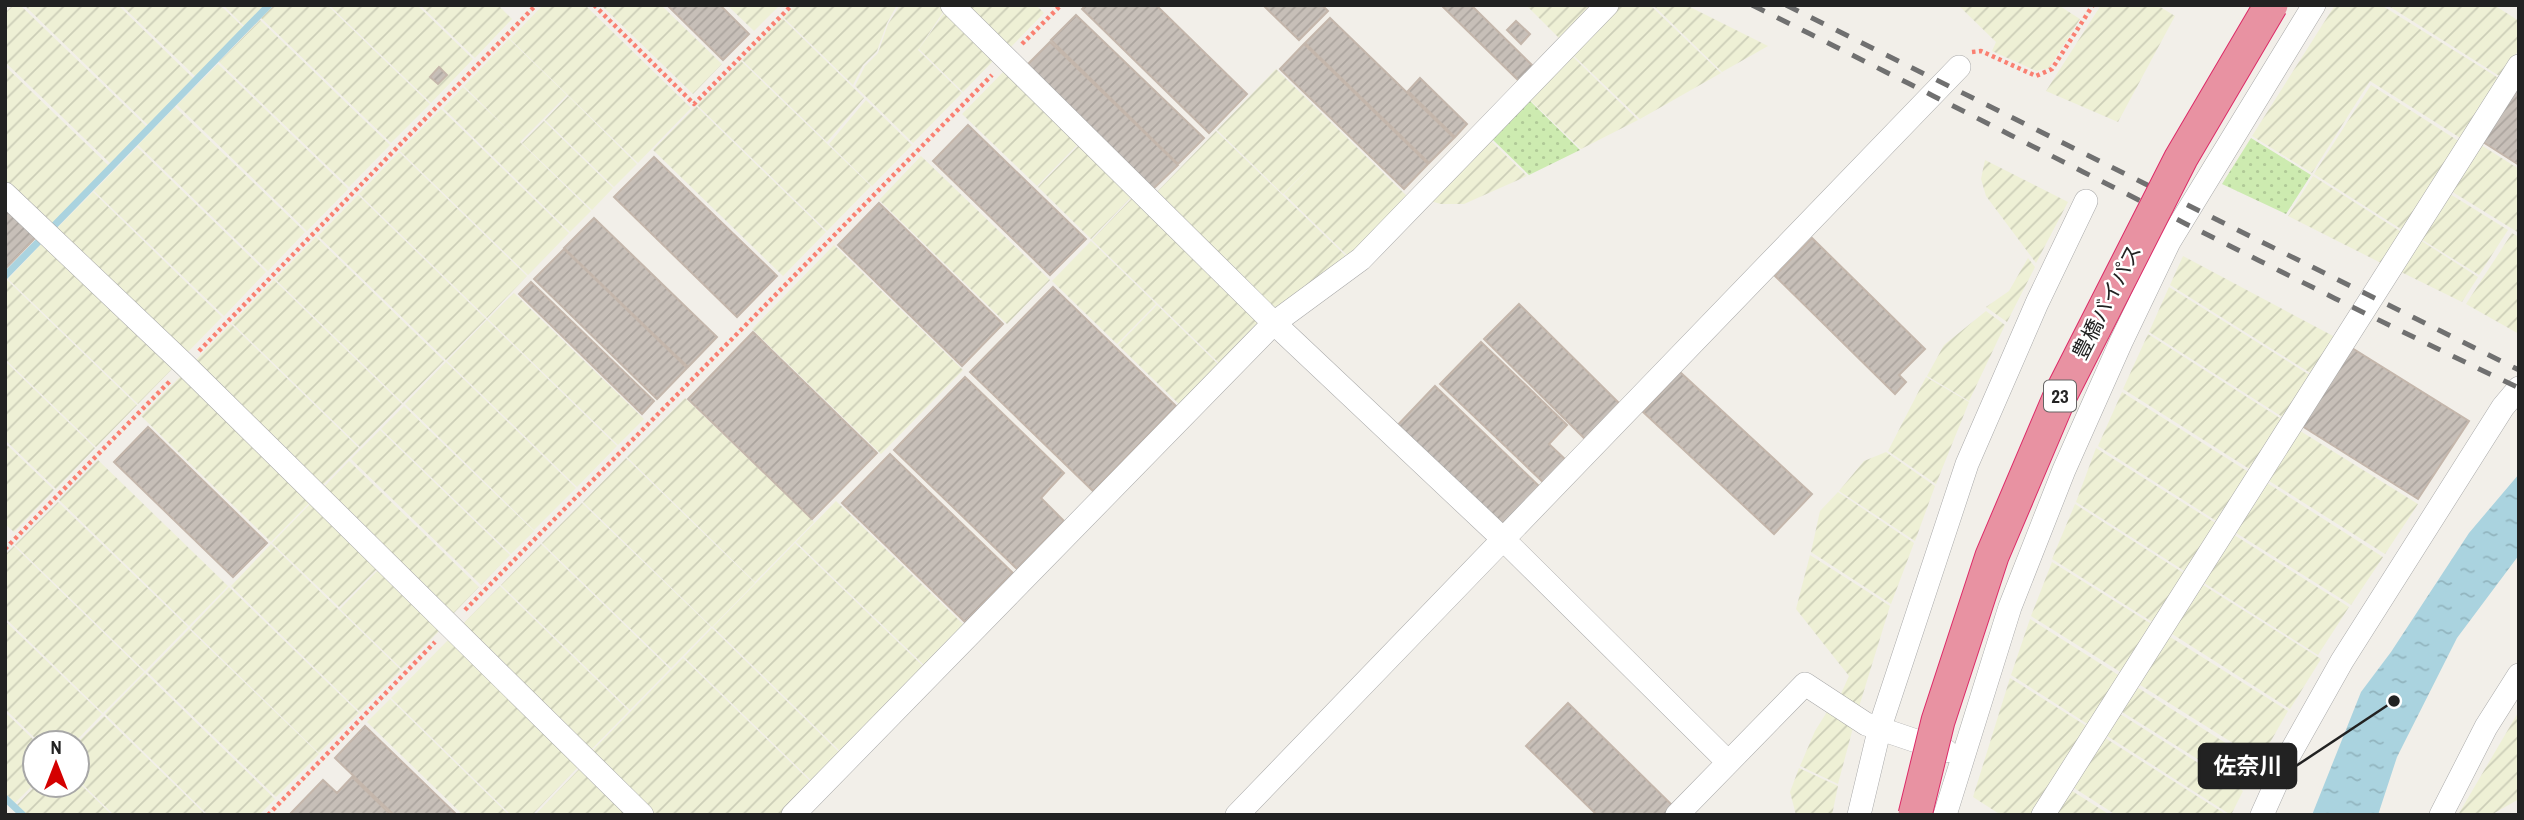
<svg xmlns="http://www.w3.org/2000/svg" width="2524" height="820" font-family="'Archivo Narrow','Noto Sans JP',sans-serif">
  <defs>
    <pattern id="farmland-furrows" width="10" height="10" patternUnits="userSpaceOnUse" patternTransform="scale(1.75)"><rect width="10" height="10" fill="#eef0d5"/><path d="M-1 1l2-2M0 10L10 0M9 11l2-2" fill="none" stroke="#ccceb7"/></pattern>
    <pattern id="grass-dots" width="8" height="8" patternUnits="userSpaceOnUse" patternTransform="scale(1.75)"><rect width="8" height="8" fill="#cdebb0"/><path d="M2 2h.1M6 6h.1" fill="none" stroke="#b0c997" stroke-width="1.8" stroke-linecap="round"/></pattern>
    <pattern id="water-ripples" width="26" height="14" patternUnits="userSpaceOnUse" patternTransform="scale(1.75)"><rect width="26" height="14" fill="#aad3df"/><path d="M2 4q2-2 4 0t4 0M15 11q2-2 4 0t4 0" fill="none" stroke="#92b5bf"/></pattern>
    <pattern id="building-hatch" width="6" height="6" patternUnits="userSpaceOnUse" patternTransform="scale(1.75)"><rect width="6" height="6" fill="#c7bfb8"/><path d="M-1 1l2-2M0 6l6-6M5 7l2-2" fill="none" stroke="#aba49e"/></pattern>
  </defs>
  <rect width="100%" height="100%" fill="#f2efe9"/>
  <path fill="url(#farmland-furrows)" d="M13 5H20L147 127 111 164 5 62V13Z
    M24 5H118L194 79 149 126Z
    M121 5H220L244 28 196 77Z
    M223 5H265L245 27Z
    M274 5H327L430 104 391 143 261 18Z
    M329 5H417L473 59 431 103Z
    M420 5H498L512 19 475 58Z
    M543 5H585L691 108 638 163 510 39Z
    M601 5H661L722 64 693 94Z
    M727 5H780L754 31Z
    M795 5H897L887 23 877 51 863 65 853 85 783 17Z
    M900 5H941L945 9 918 50 962 93 913 143 855 86 865 66 878 53 888 24Z
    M958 5H1036L1044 13 1006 52Z
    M1526 5H1597L1562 41Z
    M1621 5H1650L1721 73 1640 119 1573 55Z
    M1653 5H1686L1768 46 1722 72Z
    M1958 5H2058L2080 19 2049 68 2036 71 1992 51 1996 42Z
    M2101 5H2157L2175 16 2118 122 2046 91Z
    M2335 5H2381L2500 79 2462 139 2370 81 2312 173 2252 136Z
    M2387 5H2494L2519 21V49L2501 77Z
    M946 10 996 58 963 92 919 49Z
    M782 18 864 98 827 142 742 60Z
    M260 20 390 145 349 187 219 62Z
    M509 39 567 95 520 142 591 211 570 232 443 108 463 87 508 130 464 86Z
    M1572 56 1638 120 1581 149 1529 99Z
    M741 61 871 186 827 231 697 105Z
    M218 64 348 189 307 231 177 105Z
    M5 66 109 166 50 227 5 183Z
    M1006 69 1081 141 1037 186 962 114Z
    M1276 69 1409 198 1350 258 1284 194 1314 163 1283 194 1217 130Z
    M2371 85 2460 142 2404 231 2314 174Z
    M568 96 637 164 614 187 545 120Z
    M866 100 912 145 872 186 829 144Z
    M696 106 826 232 783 276 653 150Z
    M175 107 305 232 268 271 138 145Z
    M441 109 569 233 528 275 400 151Z
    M544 121 613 188 592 210 522 143Z
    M1216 131 1349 259 1278 312 1154 195Z
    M1490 140 1527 176 1464 204H1441L1430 201Z
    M1082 142 1135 193 1091 239 1038 187Z
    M2481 145 2519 169V233L2451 191Z
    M137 147 266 272 224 316 94 191Z
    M399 152 527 276 487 318 359 194Z
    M921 156 1050 280 1007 324 879 200Z
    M1985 160 2068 202 2036 263 1986 196 1981 179Z
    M2313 176 2403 233 2383 264 2288 216Z
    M93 192 222 317 184 356 54 231Z
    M1136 194 1266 319 1221 365 1092 240Z
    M2450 194 2508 230 2479 275 2421 239Z
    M358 195 486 319 446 360 318 236Z
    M2512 233 2519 237V334L2466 304Z
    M316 237 444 361 403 403 275 279Z
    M46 239 176 365 138 404 8 279Z
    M2420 240 2478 277 2462 302 2399 271Z
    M1091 241 1156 304 1117 344 1052 281Z
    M834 245 963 370 881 454 752 329Z
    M2183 256 2335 337 2312 374 2170 285Z
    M2028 258 2035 267 2007 322 1986 307 2009 291Z
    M7 280 137 405 96 447 5 359V282Z
    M274 280 402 404 360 447 232 323Z
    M2169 287 2311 376 2284 418 2149 332Z
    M514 293 644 419 618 445 488 319Z
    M1157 305 1220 366 1181 406 1118 345Z
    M1986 311 2005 325 1969 401 1927 376 1944 345Z
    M487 320 617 446 577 487 447 361Z
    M231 324 359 448 319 489 191 365Z
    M2148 334 2283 420 2251 470 2123 389Z
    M5 361 95 448 56 489 5 440Z
    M446 362 576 488 534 530 405 404Z
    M183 374 313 499 271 542 141 416Z
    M1926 377 1969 402 1936 484 1888 451Z
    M2122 392 2250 473 2218 522 2098 446Z
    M685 398 814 522 755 582 627 457Z
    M404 406 534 531 511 554 381 429Z
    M2297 429 2418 504 2385 554 2266 479Z
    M380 430 510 555 481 585 351 459Z
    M5 443 54 490 14 532 5 524Z
    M2096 448 2217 524 2186 572 2076 502Z
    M1886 452 1935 486 1915 541 1839 491 1864 461Z
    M626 458 755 583 712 627 583 502Z
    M98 460 228 586 189 626 59 500Z
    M349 461 479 587 450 617 320 491Z
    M2264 481 2383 557 2351 605 2233 531Z
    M1838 492 1914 543 1891 604 1811 552 1820 511Z
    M314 500 381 565 339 607 272 543Z
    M836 501 966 627 926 667 796 542Z
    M58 502 188 627 145 671 15 545Z
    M582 503 711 627 671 668 542 543Z
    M2075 504 2185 574 2154 623 2052 559Z
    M2231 533 2349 607 2318 655 2201 581Z
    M795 543 925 668 842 753 713 627Z
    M271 544 401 670 360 712 231 586Z
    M541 544 670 669 630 710 501 585Z
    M14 546 144 672 103 713 5 618V555Z
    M1810 555 1890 606 1858 710 1839 698 1849 676 1796 609Z
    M2052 562 2153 625 2122 673 2031 616Z
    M382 566 444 626 402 669 340 609Z
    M2200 583 2321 659 2290 709 2169 632Z
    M500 586 629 711 588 753 459 628Z
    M229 587 359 713 319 753 190 628Z
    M2030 619 2120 676 2089 725 2011 675Z
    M5 621 102 714 74 743H40L5 709Z
    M712 628 841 754 813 782 684 657Z
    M189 629 319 754 276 797 147 672Z
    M2167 635 2288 711 2260 760 2137 683Z
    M450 638 580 765 532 815H511L391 698Z
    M683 658 812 783 781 815H652L589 754Z
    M145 673 275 799 259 815H208L105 714Z
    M2010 678 2088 727 2032 815H2001L1973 797Z
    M2135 686 2259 764 2244 788 2119 710Z
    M390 699 509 815H463L367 722Z
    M1830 707 1854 724 1838 784 1800 766 1815 731Z
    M2519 711V799L2491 815H2458Z
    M5 712 37 743H35V783L15 803 5 793Z
    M2117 712 2243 791 2231 815 2104 734Z
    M104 716 206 815H114L77 779V743Z
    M2102 736 2227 815H2116L2071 786Z
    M582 766 632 815H535Z
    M1799 768 1838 786 1832 815H1796L1790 792Z
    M77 781 112 815H27L17 805 36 785H77Z
    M2069 789 2110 815H2053Z"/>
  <path fill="url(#grass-dots)" d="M1529 100 1580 150 1529 175 1491 138Z
    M2251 138 2311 175 2286 214 2222 184Z"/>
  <path fill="url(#water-ripples)" d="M2519 474V555L2457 638 2397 757 2378 815H2312L2361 692 2391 652 2469 533Z"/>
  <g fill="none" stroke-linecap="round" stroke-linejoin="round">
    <path stroke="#aad3df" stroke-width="7" d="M5 276 269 5
      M5 798 23 815"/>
  </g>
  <path fill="url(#building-hatch)" stroke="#c4b6ab" stroke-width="2" d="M667 5H720L749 34 723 60Z
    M1086 5H1156L1247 94 1209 133 1082 9Z
    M1263 5H1322L1328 11 1299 40Z
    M1441 5H1471L1533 66 1519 81Z
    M1076 15 1204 138 1178 164 1051 40Z
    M1330 18 1454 138 1429 163 1305 43Z
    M1516 21 1530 34 1521 44 1507 30Z
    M1050 42 1178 165 1152 190 1025 67Z
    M1304 44 1428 164 1404 189 1280 69Z
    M439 67 447 75 438 84 430 77Z
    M1420 78 1467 124 1455 137 1408 91Z
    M2519 85V165L2483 142Z
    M968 125 1086 239 1050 275 933 161Z
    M654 157 777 276 737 317 614 197Z
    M5 202 39 234 5 269Z
    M879 203 1003 324 962 366 838 245Z
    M594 218 717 337 688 367 564 248Z
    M1812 238 1925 349 1899 375 1906 382 1895 394 1775 276Z
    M564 249 687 368 657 399 534 279Z
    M531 282 654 401 642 414 519 294Z
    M1053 287 1176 406 1093 491 970 372Z
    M1519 304 1620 404 1585 439 1484 339Z
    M753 332 877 453 812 519 688 399Z
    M1481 342 1567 425 1549 444 1567 461 1545 484 1440 384Z
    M2352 348 2469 421 2418 499 2302 426Z
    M1680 372 1812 494 1774 534 1643 412Z
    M965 377 1064 473 1041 498 1064 521 1017 569 894 450Z
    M1435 386 1540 487 1497 531 1392 431Z
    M148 427 267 543 233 577 114 462Z
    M890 454 1013 573 965 622 842 503Z
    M1568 703 1673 806 1665 815H1597L1526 746Z
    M365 726 457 815H394L335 758Z
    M352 777 391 815H289L323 780 337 793Z"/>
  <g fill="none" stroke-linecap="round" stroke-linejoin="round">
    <g stroke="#a9a9a9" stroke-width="24">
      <path id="minor" d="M952 5 1274 323 1503 539 1728 762
        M5 194 185 365 642 815
        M793 815 1274 323 1361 259 1607 5
        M1237 815 1959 67
        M1677 815 1805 684 1866 724 1946 751
        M1859 815 1880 727 1967 464 2037 303 2086 201
        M1945 815 2010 607 2064 470 2121 342 2169 242 2314 5
        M2043 815 2519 66
        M2262 815 2288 757 2342 661 2503 407 2519 388
        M2441 815 2486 727 2519 675"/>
    </g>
    <path stroke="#fa8072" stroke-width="4.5" stroke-dasharray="3.5 3.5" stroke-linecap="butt" d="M594 5 694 104 792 5
      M1022 44 1061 5
      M1972 52 1981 51 2036 76 2052 69 2093 5
      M199 351 536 5
      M5 549 171 380
      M465 610 992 75
      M268 815 435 642"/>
    <use href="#minor" stroke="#fff" stroke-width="23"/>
    <path stroke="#707070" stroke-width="5" stroke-dasharray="14 14" stroke-linecap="butt" d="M1752 5C2008 132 2261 265 2519 388
      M1786 5 2519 370"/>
    <g stroke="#dc2a67" stroke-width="35" stroke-linecap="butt">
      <path id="highway-bridge" d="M1915 815 1938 721 1992 556 2060 396 2181 158 2271 5"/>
    </g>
    <use href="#highway-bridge" stroke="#e892a2" stroke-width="33"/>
  </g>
  <g text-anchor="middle" stroke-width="5" stroke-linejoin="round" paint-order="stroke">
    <rect fill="#fff" stroke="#646464" stroke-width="2" x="2044" y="380.5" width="32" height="31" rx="5"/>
    <g font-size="19" font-weight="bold" fill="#222">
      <text x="2060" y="403">23</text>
    </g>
    <g font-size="21" fill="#222" stroke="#fff">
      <text transform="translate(2107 302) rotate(-63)" y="7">豊橋バイパス</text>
    </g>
  </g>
  <path fill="none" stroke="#222" stroke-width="2.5" d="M2394 701L2296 766"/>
  <circle fill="#222" stroke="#fff" stroke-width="2.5" cx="2394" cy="701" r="7"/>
  <rect fill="#222" stroke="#222" stroke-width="2.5" x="2199" y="744" width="97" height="44" rx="7"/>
  <g font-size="23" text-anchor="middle" font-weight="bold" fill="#fff">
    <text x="2248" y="774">佐奈川</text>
  </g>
  <rect width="2524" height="820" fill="none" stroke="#222222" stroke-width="14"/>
  <g transform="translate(56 764)"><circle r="33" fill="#ffffff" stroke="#a7a7a7" stroke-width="2"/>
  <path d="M0-5L12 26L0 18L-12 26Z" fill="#d40000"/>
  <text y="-10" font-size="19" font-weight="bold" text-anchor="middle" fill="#222222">N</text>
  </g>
</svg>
